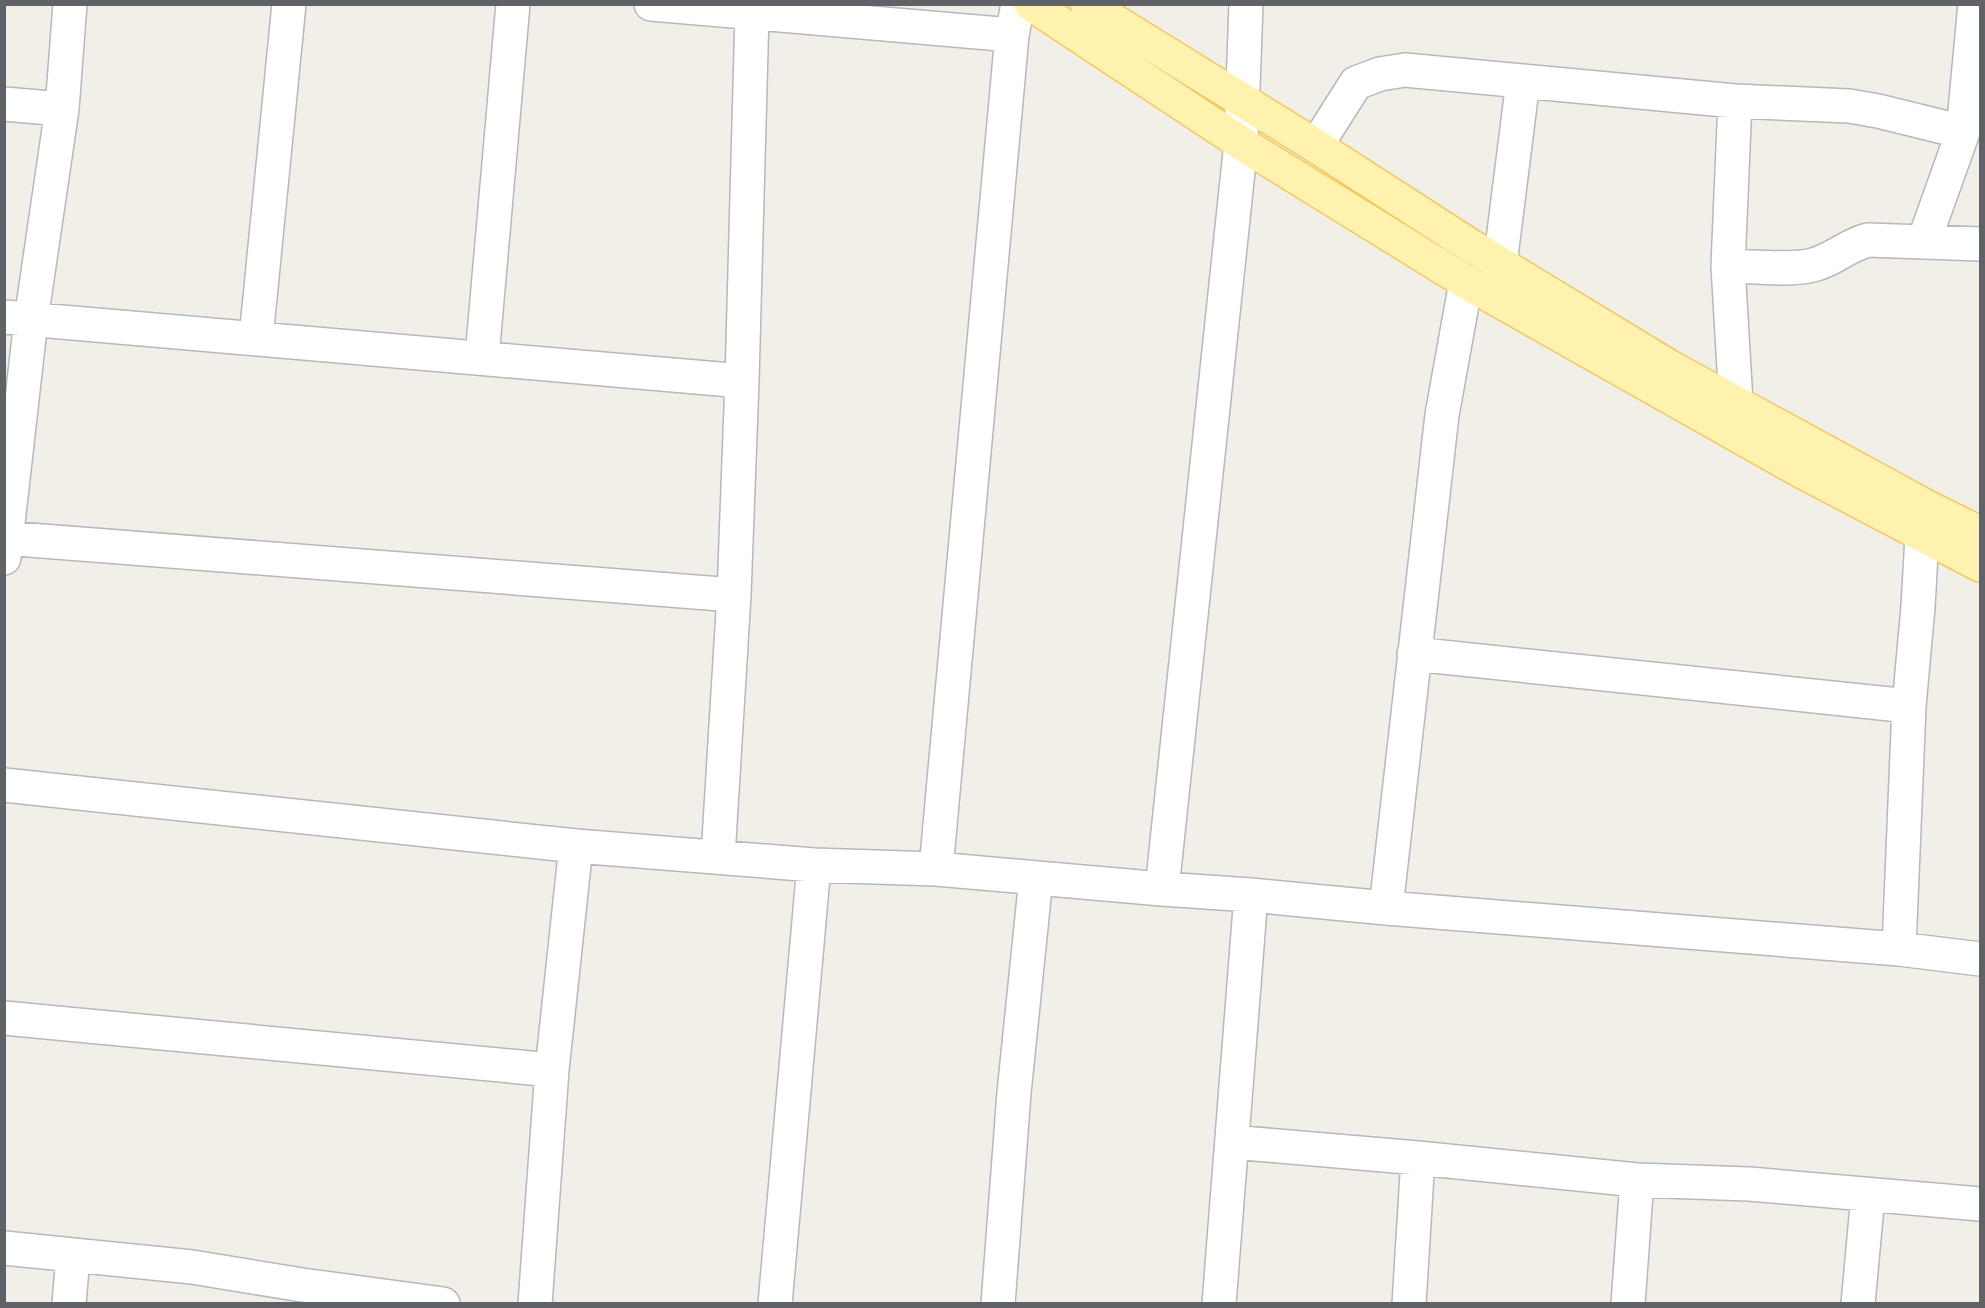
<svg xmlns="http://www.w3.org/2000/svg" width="1985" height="1308" font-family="Lato,sans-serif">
  <rect width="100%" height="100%" fill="#f1efe8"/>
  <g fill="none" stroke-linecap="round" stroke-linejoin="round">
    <g stroke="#b5b8bc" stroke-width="36">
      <path id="minor" d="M651 4 1012 35
        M1735 101 1728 266 1736 403
        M4 104 62 109
        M1316 146 1356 83 1380 74 1405 70 1735 101 1849 106 1878 111 1963 132
        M1924 241 1963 132 1975 4
        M1500 264 1523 81
        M1728 266C1752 266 1791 271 1813 265 1833 260 1848 245 1868 240L1980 244
        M4 317 742 381
        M256 338 289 4
        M482 357 513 4
        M4 538 734 595
        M4 558 31 320 62 109 70 4
        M1414 654 1909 706
        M4 785 576 846 814 865 936 869 1162 889 1251 895 1386 908 1899 949 1980 959
        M718 857 734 595 742 381 752 13
        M936 869 1012 35 1018 4
        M1162 889 1241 143 1246 4
        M1386 908 1442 415 1466 282
        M1899 949 1909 706 1918 607 1922 536
        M4 1018 552 1070
        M1232 1142 1418 1158 1637 1180 1749 1184 1980 1204
        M4 1248 192 1267 302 1285 443 1304
        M69 1304 73 1256
        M535 1304 552 1070 576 846
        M775 1304 814 865
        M998 1304 1014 1093 1036 878
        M1219 1304 1251 895
        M1409 1304 1418 1158
        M1628 1304 1637 1180
        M1858 1304 1868 1195"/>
    </g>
    <g stroke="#f2c960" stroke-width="36">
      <path id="major" d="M1031 4 1241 143 1466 282 1799 470 1980 565
        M1087 4 1316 146 1471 246 1670 367 1929 508 1980 533"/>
    </g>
    <use href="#minor" stroke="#fff" stroke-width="33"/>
    <use href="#major" stroke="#fff2af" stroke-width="33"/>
  </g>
  <rect width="1985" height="1308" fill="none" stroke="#5f6368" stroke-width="12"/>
</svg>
